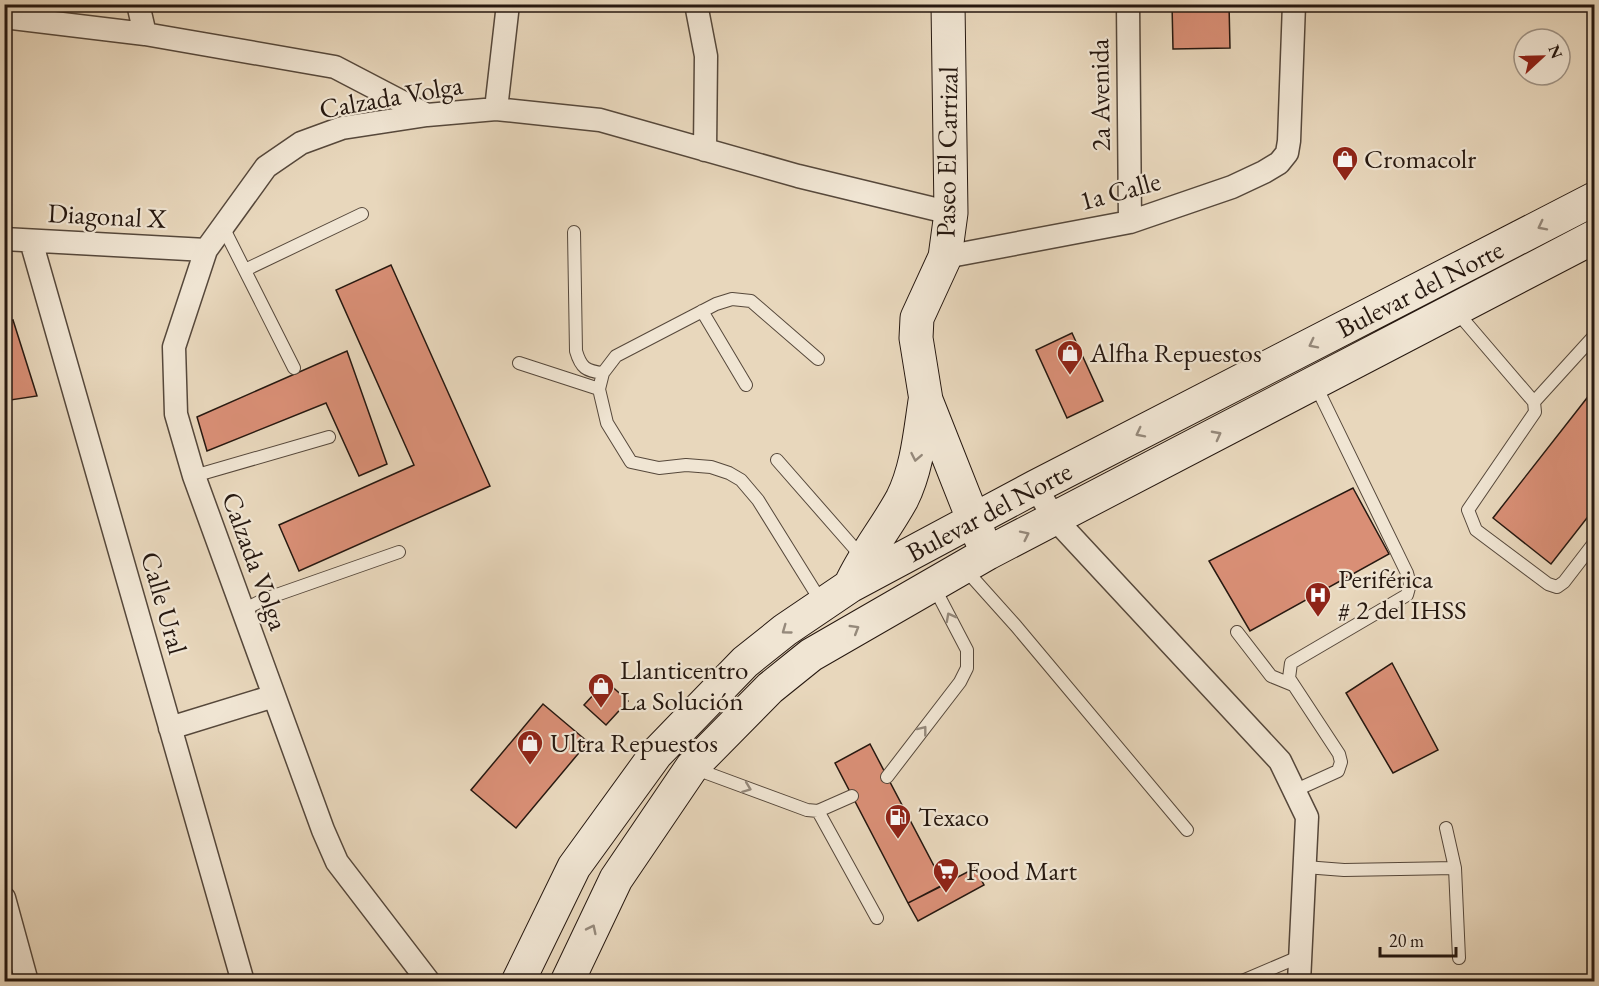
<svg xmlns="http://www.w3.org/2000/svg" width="1599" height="986" font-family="'EB Garamond',serif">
  <rect width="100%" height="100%" fill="#e8d7bc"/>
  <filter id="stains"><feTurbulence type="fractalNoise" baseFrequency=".00333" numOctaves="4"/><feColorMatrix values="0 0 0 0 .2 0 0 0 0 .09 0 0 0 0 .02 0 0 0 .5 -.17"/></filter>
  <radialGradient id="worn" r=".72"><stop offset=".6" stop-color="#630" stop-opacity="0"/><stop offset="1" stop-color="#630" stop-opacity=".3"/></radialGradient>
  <path fill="#d98f76" stroke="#261810" stroke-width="1.5" d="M1172 4H1229L1230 48 1173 49Z
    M391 265 490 486 299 571 279 525 414 465 336 290Z
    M13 320 37 396 4 401V323Z
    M1072 333 1103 401 1067 418 1036 350Z
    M347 351 387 464 359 476 326 403 207 451 197 417Z
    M1594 389V509L1551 564 1493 518Z
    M1353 488 1389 554 1250 631 1209 561Z
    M1392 663 1438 750 1393 773 1346 693Z
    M606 681 628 701 606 725 584 705Z
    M543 704 588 742 516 828 471 790Z
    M870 744 944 885 908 903 835 763Z
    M975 868 984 885 918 921 908 903Z"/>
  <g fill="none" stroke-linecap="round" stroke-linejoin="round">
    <g stroke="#56483b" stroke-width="14">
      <path id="lane" d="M222 225 294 368
        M574 232 576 351C581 368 586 371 603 373
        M245 270 362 214
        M702 311 746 385
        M1456 311 1534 402 1535 412 1468 510 1476 530 1548 584 1557 587 1564 582 1594 543
        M818 359 751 301 732 299 716 304 616 356 603 373 599 389 607 423 631 462 659 468 686 465 711 467 729 473 741 480 758 500 822 603
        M519 363 599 389
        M1534 402 1594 336
        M777 460 862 557
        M194 476 329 437
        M964 568 1016 626 1187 830
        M243 610 265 599 399 552
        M1237 632 1271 676 1293 685
        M696 769 807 810 818 811 852 796
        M887 777 960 682 967 668V650L933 585
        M1296 790 1338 771 1341 762 1339 754 1289 678 1291 663 1407 595 1410 584 1407 573 1315 384
        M818 811 877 918
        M1446 828 1455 868
        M1305 867 1344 870 1455 868 1459 958
        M1240 982 1301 956"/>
    </g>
    <g stroke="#56483b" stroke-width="25">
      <path id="street" d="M138 4 145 34
        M696 4 706 56 705 150
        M1128 4 1130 222
        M4 17 145 34 335 67 427 115
        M496 109 508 4
        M4 239 206 250
        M31 241 243 982
        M945 257 1130 222 1232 187 1264 172 1279 163 1287 153 1289 141 1294 4
        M1035 487 1056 520 1280 761 1307 817 1299 982
        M170 728 274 696
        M4 898 27 982
        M429 982 337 862 323 830 194 476 176 414 174 347 206 250 266 167 301 143 342 128 427 115 496 109 600 120 798 176 951 213"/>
    </g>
    <g stroke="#261810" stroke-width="35">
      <path id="secondary" d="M948 4 951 213 945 257 917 318 916 338 926 400 981 539
        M850 586C865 553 885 530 902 499 917 469 920 434 925 401
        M518 982 574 867 656 754 745 662 785 630 850 586 1035 487 1594 199
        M567 982 616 879 692 767 770 688 811 655 988 553 1594 237"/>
    </g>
    <use href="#lane" stroke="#f0e5d3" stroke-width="12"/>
    <use href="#street" stroke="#f0e5d3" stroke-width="22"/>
    <use href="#secondary" stroke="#f0e5d3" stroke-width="33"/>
  </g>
  <defs><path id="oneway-chevron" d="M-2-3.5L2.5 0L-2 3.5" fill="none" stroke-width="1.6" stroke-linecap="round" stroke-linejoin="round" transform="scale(1.5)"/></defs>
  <g stroke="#95897b">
    <use href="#oneway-chevron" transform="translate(1542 226) rotate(153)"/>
    <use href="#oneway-chevron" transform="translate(1313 344) rotate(153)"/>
    <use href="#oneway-chevron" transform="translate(1140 433) rotate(153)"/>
    <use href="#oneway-chevron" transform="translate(1217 435) rotate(-28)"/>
    <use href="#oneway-chevron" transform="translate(916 457) rotate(101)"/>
    <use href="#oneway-chevron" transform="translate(1025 535) rotate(-26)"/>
    <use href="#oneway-chevron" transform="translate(950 617) rotate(-118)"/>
    <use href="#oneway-chevron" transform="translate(855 629) rotate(-31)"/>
    <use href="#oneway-chevron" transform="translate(786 630) rotate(144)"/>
    <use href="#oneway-chevron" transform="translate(923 730) rotate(-52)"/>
    <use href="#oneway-chevron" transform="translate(747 788) rotate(21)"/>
    <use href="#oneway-chevron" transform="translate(592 929) rotate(-64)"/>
  </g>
  <defs>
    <g id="shop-pin" transform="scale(1.35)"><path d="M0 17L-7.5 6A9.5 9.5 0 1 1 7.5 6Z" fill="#8f2418" stroke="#f0e5d3"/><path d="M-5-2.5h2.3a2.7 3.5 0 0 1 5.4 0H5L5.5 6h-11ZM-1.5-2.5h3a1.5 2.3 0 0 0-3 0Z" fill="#fff"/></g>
    <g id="hospital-pin" transform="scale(1.35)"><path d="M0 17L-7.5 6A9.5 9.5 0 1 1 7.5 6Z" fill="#8f2418" stroke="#f0e5d3"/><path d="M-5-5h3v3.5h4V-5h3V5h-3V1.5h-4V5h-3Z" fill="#fff"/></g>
    <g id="fuel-pin" transform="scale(1.35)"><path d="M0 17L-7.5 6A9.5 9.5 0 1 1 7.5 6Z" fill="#8f2418" stroke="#f0e5d3"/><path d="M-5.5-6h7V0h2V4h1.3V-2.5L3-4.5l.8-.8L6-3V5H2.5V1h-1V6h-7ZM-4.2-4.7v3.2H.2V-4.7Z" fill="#fff"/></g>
    <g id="supermarket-pin" transform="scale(1.35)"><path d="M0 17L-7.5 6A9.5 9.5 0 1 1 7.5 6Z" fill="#8f2418" stroke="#f0e5d3"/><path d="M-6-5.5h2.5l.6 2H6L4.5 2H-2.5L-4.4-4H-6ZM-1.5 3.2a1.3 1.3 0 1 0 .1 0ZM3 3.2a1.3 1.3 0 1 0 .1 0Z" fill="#fff"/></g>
  </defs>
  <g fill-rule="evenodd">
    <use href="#shop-pin" x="1345" y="159"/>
    <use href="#shop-pin" x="1070" y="353"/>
    <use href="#hospital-pin" x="1318" y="595"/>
    <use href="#shop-pin" x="601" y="686"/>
    <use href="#shop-pin" x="530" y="743"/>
    <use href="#fuel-pin" x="898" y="817"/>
    <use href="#supermarket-pin" x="946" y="871"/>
  </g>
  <g text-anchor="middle" stroke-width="4.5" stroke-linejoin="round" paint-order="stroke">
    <g font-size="27" fill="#261810" stroke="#f0e5d3">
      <text transform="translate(1100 95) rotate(-91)" y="9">2a Avenida</text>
      <text transform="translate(391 97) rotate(-10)" y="9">Calzada Volga</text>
      <text transform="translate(947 152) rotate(-89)" y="9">Paseo El Carrizal</text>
      <text transform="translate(1120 191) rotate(-15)" y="9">1a Calle</text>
      <text transform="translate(107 216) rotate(3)" y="9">Diagonal X</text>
      <text transform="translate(1420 289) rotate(-27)" y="9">Bulevar del Norte</text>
      <text transform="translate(989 512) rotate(-28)" y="9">Bulevar del Norte</text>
      <text transform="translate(255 561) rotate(70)" y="9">Calzada Volga</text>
      <text transform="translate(164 603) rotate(74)" y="9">Calle Ural</text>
    </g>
    <g font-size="27" fill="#261810" stroke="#f0e5d3" text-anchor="start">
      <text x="1364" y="168">Cromacolr</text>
      <text x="1090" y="362">Alfha Repuestos</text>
      <text x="1338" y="588">Periférica<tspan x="1338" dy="31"># 2 del IHSS</tspan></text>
      <text x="620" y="679">Llanticentro<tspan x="620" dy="31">La Solución</tspan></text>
      <text x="550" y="752">Ultra Repuestos</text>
      <text x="918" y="826">Texaco</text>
      <text x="966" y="880">Food Mart</text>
    </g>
  </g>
  <rect width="1599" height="986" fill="none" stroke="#e8d7bc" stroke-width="24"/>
  <rect x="6" y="6" width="1587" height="974" fill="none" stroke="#261810" stroke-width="3"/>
  <rect x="12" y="12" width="1575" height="962" fill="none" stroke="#261810" stroke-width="1.5"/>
  <g transform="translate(1542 57) rotate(68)"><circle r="28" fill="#f0e5d3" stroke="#9f9385" stroke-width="1.5"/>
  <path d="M0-4.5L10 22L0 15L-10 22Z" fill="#8f2418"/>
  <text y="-9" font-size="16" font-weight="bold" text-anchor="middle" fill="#261810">N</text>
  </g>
  <path d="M1380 947v9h76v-9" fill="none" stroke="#261810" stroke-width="3"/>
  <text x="1389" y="947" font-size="18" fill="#261810" stroke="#f0e5d3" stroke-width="4.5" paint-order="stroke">20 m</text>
  <rect width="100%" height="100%" filter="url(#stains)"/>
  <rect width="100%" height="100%" fill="url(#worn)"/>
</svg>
